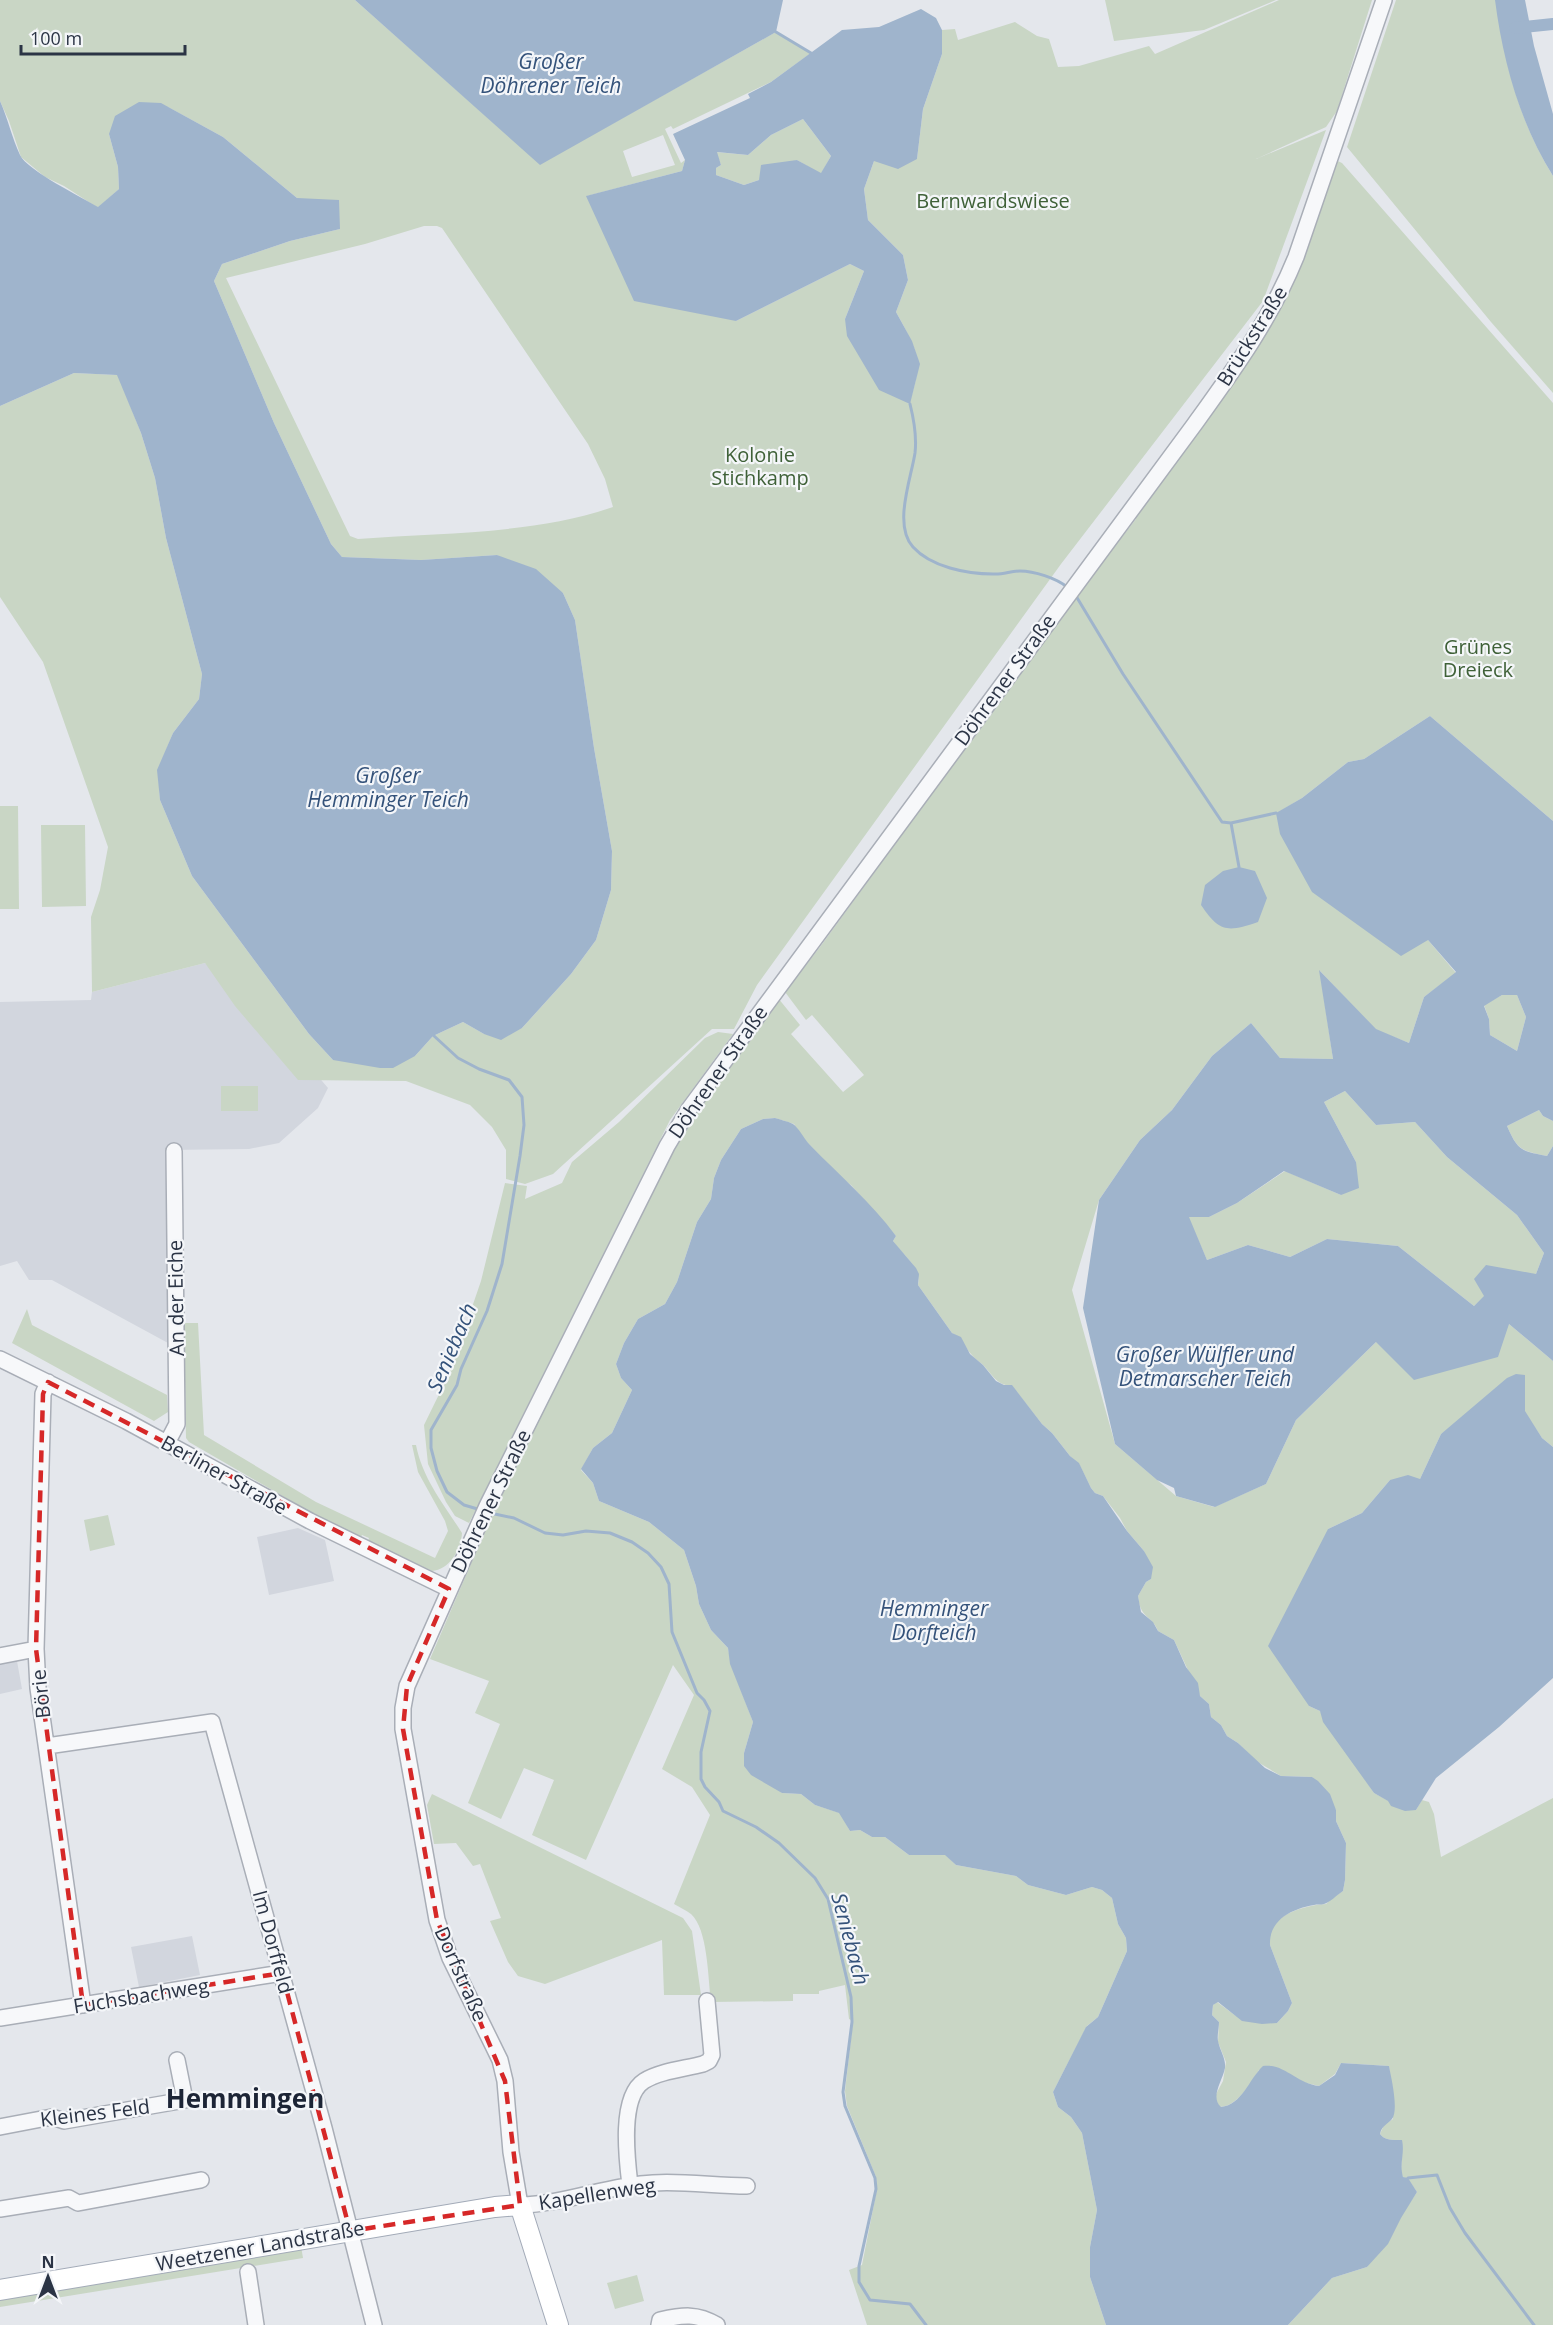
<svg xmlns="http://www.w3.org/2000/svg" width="1553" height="2325" font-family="'Open Sans',sans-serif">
  <rect width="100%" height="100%" fill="#e4e7ec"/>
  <path fill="#d2d6de" d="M205 963 293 1047 328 1088 318 1108 279 1143 249 1149 167 1150 168 1343 52 1280H29L17 1261 0 1266V1002L91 1000 92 992Z
    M298 1528 325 1540 334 1581 269 1595 257 1537Z
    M17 1661 22 1689 0 1694V1664Z
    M192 1936 200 1975 139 1987 131 1947Z"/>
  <path fill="#c9d6c5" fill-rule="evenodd" d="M0 0H355L540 164 776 32 811 53 771 82 673 129 671 126 665 129 681 163 685 160 682 171 587 196 736 321 850 264 864 271 845 319 909 404C924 359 918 352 896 312L908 280 903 255 868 220 864 189 874 161 917 159 923 109 942 54V30L955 29 958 40 1015 22 1037 36 1049 39 1058 67 1079 66 1149 46 1155 54 1279 0H1372L1337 111 1326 127 1256 159 1326 130 1263 301 1061 564 757 985 734 1029H712L553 1174 525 1184 506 1179V1150L492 1127 470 1105 406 1081 298 1080 235 1006 205 963 92 992 91 917 100 890 108 847 43 662 0 597V406L74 373 118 375 141 433 155 478 166 538 202 674 199 699 173 733 158 770 160 800 192 876 309 1034 333 1060 415 1056 433 1036 463 1022 484 1034 522 1028 571 974 596 940 611 890 612 851 594 748 575 620 563 593 497 555 421 560 342 557 331 544 274 423 214 281 222 264 290 241 340 229 297 198 223 137 168 107 109 134 118 167 119 189 98 208 64 186 45 177 21 157 9 121 0 101ZM663 135 675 165 632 177 623 151ZM424 226H437L442 228 588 444 605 479 613 507C531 535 444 532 358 539L350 536 226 278 365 244Z
    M1105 0H1276L1204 30 1114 41Z
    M1396 0H1496C1504 62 1520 123 1553 176V393L1491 322 1347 147Z
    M803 119 831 156 821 174 797 160 759 180 744 185 716 175V168L721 165 716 152 748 155 771 135Z
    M1331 158 1342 163 1553 403V821L1430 716 1364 759 1348 762 1302 798 1277 813 1428 940 1456 973 1424 997 1409 1043 1376 1030 1320 971 1333 1059 1280 1058 1251 1023 1212 1056 1172 1110 1140 1140 1099 1200 1072 1290 1115 1444 1176 1496 1214 1507 1266 1484 1296 1420 1376 1342 1509 1324 1553 1361V1447L1542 1438 1524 1411 1525 1376 1441 1434 1420 1479 1390 1480 1362 1513 1328 1529 1309 1706 1320 1711 1374 1793 1389 1801 1416 1810 1422 1800 1429 1802 1434 1814 1441 1857 1553 1798V2325H1288L1332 2278 1367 2267 1417 2192 1408 2179 1403 2177 1401 2173 1402 2140C1394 2140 1385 2141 1380 2134L1384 2125 1393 2119 1389 2066 1341 2063 1335 2074 1319 2086 1302 2082 1286 2072 1259 2070C1250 2084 1238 2106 1220 2107L1216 2102 1215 2096 1223 2081 1226 2062 1218 2042 1219 2022 1212 2015 1213 2005 1217 2002 1236 2016 1277 2023 1288 2011 1292 2003 1270 1945C1270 1939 1269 1932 1273 1926 1283 1911 1310 1905 1326 1904L1332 1898 1343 1891 1345 1880 1346 1843 1336 1821V1810L1312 1777 1281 1776 1256 1761 1238 1743 1227 1736 1221 1725 1211 1717 1209 1704 1200 1696 1174 1640 1158 1631C1152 1615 1140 1619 1138 1596L1146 1582 1151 1579 1144 1551 1127 1531 1120 1518 1103 1496 1095 1493 1091 1488 1079 1464 1070 1456 1052 1433 1042 1424 1012 1386C996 1385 993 1375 982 1364 978 1361 974 1358 971 1354 963 1345 964 1339 952 1333L918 1285C922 1267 902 1255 893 1241L896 1236 851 1185 841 1178 804 1139 794 1124 775 1118 763 1119 741 1129 721 1160 714 1178 711 1199 697 1222 677 1282 665 1304 638 1319 624 1343 616 1364 621 1378 632 1390 612 1433 593 1448 581 1470 593 1483 599 1501 649 1522 684 1550 696 1586 699 1604 711 1630 728 1648 731 1664 753 1722 744 1753 782 1793 801 1794 815 1805 840 1813 850 1831 860 1830 872 1837H885L909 1855H946L956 1865 1016 1876 1028 1885 1066 1895 1092 1887 1102 1890 1112 1898 1118 1924 1126 1938 1127 1951 1098 2017 1087 2026 1053 2092 1058 2107 1071 2117 1082 2133 1097 2210 1090 2247V2277L1106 2325H867L849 2270 862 2265 877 2189 876 2177 847 2106 845 2091 853 2021 849 2019 845 1985 819 1991V1994H793V2001L711 2002C708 1979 708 1929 691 1914 686 1910 679 1907 674 1904L710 1815 692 1787 662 1769 694 1695 673 1665 586 1860 532 1835 554 1780 524 1768 501 1819 468 1803 500 1724 475 1713 489 1681 430 1659 498 1501 674 1148 694 1113 778 998 800 1025 791 1034 843 1092 864 1075 812 1015 806 1020 785 992 820 947 1061 616 1136 519 1134 516 1248 358Z
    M0 806H18L19 909H0Z
    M41 825H85L86 906 42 907Z
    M1502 995H1517L1526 1017 1517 1051 1490 1035 1489 1019 1484 1005Z
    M718 1032 733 1034 670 1120 469 1523 455 1516 446 1502 428 1464 424 1425 449 1374 481 1281 505 1183 527 1186 525 1199 562 1183 572 1162 619 1122 705 1038Z
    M221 1086H258V1111H221Z
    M1345 1091 1376 1125 1415 1122 1447 1157 1517 1215 1544 1253 1536 1274 1485 1296 1474 1306 1398 1246 1327 1239 1290 1257 1248 1245 1207 1260 1188 1217H1209L1237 1203 1285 1171 1341 1195 1356 1162 1324 1102Z
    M1539 1110 1543 1116 1553 1121V1146L1547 1156C1521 1150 1518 1151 1507 1126Z
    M27 1309 32 1325 167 1395 168 1412 154 1421 12 1343Z
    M184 1323H198L204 1435 316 1502 435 1558 448 1531 445 1521 418 1472 412 1445H416C423 1480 444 1504 462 1533 461 1550 449 1570 432 1571L368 1541 369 1538 362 1535 361 1537 319 1517 189 1442 186 1438Z
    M108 1515 115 1545 90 1551 84 1520Z
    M432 1794 683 1918 692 1931 701 1995H664L662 1940 545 1984 518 1976 508 1962 490 1921 501 1918 480 1864 473 1866 456 1843 434 1844 427 1805Z
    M301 2246 303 2258 0 2307V2299Z
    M637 2275 644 2301 615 2309 607 2283Z"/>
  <path fill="#9fb4cc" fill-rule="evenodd" d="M355 0H783L776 32 540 165Z
    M1495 0H1525L1534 46 1553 114V176C1520 123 1503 62 1495 0Z
    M921 9 936 18 942 30V54L923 109 917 159 898 169 874 161 864 189 868 220 903 255 908 280 896 312 912 341 920 364 910 404 879 390 847 336 845 319 864 271 850 264 736 321 634 301 586 196 682 171 685 160 673 134 750 98 748 94 771 82 842 30 879 27ZM803 119 831 156 821 173 797 160 761 165 759 180 744 185 716 175V168L721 165 717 152 748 155 771 135Z
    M0 101C8 119 12 138 20 155 27 170 81 197 98 207L119 189 118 167 109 134 115 116 139 102 161 103 223 137 297 198 339 200 340 229 290 241 222 264 214 281 274 423 331 544 342 557 421 560 497 555 536 569 563 593 575 620 594 748 612 851 611 890 596 940 571 974 522 1028 501 1040 484 1034 463 1022 433 1036 415 1056 393 1068H380L333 1060 309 1034 192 876 160 800 157 770 173 733 199 699 202 674 166 538 155 478 141 433 117 375 74 373 0 406Z
    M1430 716 1553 821V1121L1543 1116 1539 1110 1507 1126C1518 1151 1521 1151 1547 1156L1553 1146V1361L1509 1324 1498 1357 1414 1380 1376 1342 1296 1420 1266 1484 1215 1507 1176 1496 1174 1488 1157 1480 1115 1444 1083 1308 1099 1200 1140 1140 1172 1110 1212 1056 1251 1023 1280 1058 1333 1059 1319 970 1376 1029 1409 1043 1424 997 1456 972 1428 940 1401 956 1312 892 1280 834 1276 813 1302 798 1348 762 1364 759ZM1502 995H1517L1526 1017 1517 1051 1490 1035 1489 1019 1484 1006ZM1345 1091 1376 1125 1415 1122 1447 1157 1517 1215 1544 1253 1536 1274 1486 1265 1474 1279 1484 1296 1474 1306 1398 1246 1327 1239 1290 1257 1248 1245 1207 1260 1189 1217H1209L1237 1203 1284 1171 1341 1195 1359 1188 1356 1162 1324 1102Z
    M1239 867 1255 871 1267 898 1258 922C1228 932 1220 933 1201 905L1205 885 1223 871Z
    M775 1118C781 1120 787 1121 793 1124 799 1128 804 1139 810 1145 839 1175 871 1202 896 1236L893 1241 916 1268 919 1274 918 1285 952 1333 961 1337 970 1354 983 1365 996 1381 1004 1385H1012L1042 1424 1052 1433 1070 1456 1079 1463 1091 1488 1095 1493 1103 1496 1127 1531 1144 1551 1153 1567 1151 1579 1146 1582 1138 1596 1141 1612 1153 1622 1158 1631 1174 1640 1186 1667 1198 1683 1200 1696 1209 1704 1211 1717 1221 1725 1227 1736 1238 1743 1265 1768 1281 1776 1312 1777 1318 1781 1330 1794 1336 1810V1821L1346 1843 1345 1880 1343 1891C1337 1895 1329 1903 1324 1904 1321 1905 1317 1904 1314 1905 1291 1909 1269 1920 1270 1945L1292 2003 1288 2011 1277 2023 1262 2024 1242 2021 1218 2002 1213 2005 1212 2015 1219 2022C1219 2028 1217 2035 1218 2041 1220 2051 1226 2058 1225 2068 1222 2082 1210 2097 1221 2107 1242 2105 1249 2079 1263 2066 1284 2063 1297 2084 1319 2086L1335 2075 1341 2063 1389 2066C1391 2077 1399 2110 1392 2119 1387 2125 1382 2125 1380 2134 1385 2141 1394 2140 1402 2140 1405 2154 1399 2163 1403 2177L1408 2178 1417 2192 1401 2218 1388 2244 1367 2267 1332 2278 1288 2325H1106L1090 2277V2247L1097 2210 1082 2133 1071 2117 1058 2107 1053 2092 1086 2027 1098 2017 1127 1951 1126 1938 1118 1924 1112 1898 1102 1890 1092 1887 1066 1895 1028 1885 1016 1876 956 1865 945 1855H909L885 1837H872L860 1830 850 1831 839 1813 815 1805 801 1794 782 1793 751 1775 744 1766V1753L753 1722 730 1664 728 1648 711 1630 699 1604 696 1586 684 1550 649 1522 599 1501 593 1483 581 1469 593 1448 612 1433 632 1390 621 1378 616 1364 624 1343 638 1319 665 1304 677 1282 697 1222 711 1199 714 1178 721 1160 741 1129 763 1119Z
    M1516 1374 1525 1375V1411L1542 1438 1553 1447V1678L1499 1727 1436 1778 1416 1810 1405 1811 1391 1806 1388 1801 1374 1793 1323 1722 1320 1711 1309 1706 1268 1646 1328 1529 1362 1513 1390 1480 1408 1475 1420 1479 1441 1434 1507 1378Z"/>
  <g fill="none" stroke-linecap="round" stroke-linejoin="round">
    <path stroke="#9fb4cc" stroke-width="3" d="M776 32 811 53
      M910 404C914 420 917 436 915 453 911 479 893 525 913 547 931 567 967 574 993 574 1002 575 1011 571 1020 571 1034 571 1056 578 1067 587
      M1076 596 1123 674 1222 822 1231 823 1276 813
      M1231 823 1239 867
      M433 1035 458 1058 479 1069 509 1080 522 1097 524 1125 520 1156 502 1264 487 1311 461 1369 457 1385 431 1430V1448L437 1471 447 1492 464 1505 481 1510
      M490 1513 514 1518 545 1533 563 1535 586 1531 610 1533 632 1542 648 1553 661 1567 669 1584 672 1632 697 1693 704 1700 710 1711 701 1752V1779L705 1787 719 1802 723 1811 756 1827 779 1843 815 1878 828 1899 851 1997 852 2022 843 2092 845 2106 875 2178 876 2189 859 2266V2282L870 2300 910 2304 926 2325
      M1408 2178 1437 2175 1450 2208 1465 2233 1534 2325"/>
    <path stroke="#9fb4cc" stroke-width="12" d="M1515 28 1553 24"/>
    <g stroke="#a9aeb7" stroke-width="18">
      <path id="minor" d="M0 1359 126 1421 310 1521 449 1589
        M48 1382 43 1394 36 1649 38 1688 83 2005
        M167 1443 177 1424 174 1151
        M0 1656 36 1649
        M47 1746 212 1722 324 2128 374 2325
        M0 2018 282 1973
        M0 2127 52 2117 64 2121 185 2100 177 2060
        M630 2185C627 2160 619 2097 644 2081 660 2071 684 2069 703 2064L709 2061 712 2055 707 2001
        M747 2186C716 2186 684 2181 653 2183 608 2185 565 2204 520 2205L511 2152 505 2081 500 2060 450 1958 437 1920 403 1729V1708L407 1686 487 1506 667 1146 689 1109 1194 425C1233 371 1271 319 1296 257L1384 0
        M0 2209 69 2198 78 2203 201 2180
        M248 2272 256 2325
        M659 2325 660 2320C683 2315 697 2313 717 2325"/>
    </g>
    <g stroke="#a3abb8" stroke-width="22">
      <path id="major" d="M0 2290 495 2207 520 2205 558 2325"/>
    </g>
    <use href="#minor" stroke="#f7f8fa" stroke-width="15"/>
    <use href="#major" stroke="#fff" stroke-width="20"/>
  </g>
  <path fill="none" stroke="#d62828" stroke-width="4.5" stroke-dasharray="12 8" stroke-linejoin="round" d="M48 1382 449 1589 407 1686 403 1729 437 1920 505 2081 520 2205 350 2231 282 1973 83 2005 36 1649 43 1394Z"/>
  <g text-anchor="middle" stroke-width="4.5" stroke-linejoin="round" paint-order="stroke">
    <g font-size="20" fill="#3f6138" stroke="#f4f6f9">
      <text x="993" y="208">Bernwardswiese</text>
      <text x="760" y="462">Kolonie<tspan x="760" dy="23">Stichkamp</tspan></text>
      <text x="1478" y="654">Grünes<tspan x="1478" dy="23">Dreieck</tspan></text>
    </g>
    <g font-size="20" fill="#2b3445" stroke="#f4f6f9">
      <text transform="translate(1252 336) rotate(-58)" y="7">Brückstraße</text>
      <text transform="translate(1005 680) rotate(-54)" y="7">Döhrener Straße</text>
      <text transform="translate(718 1072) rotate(-55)" y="7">Döhrener Straße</text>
      <text transform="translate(176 1298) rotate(-91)" y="7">An der Eiche</text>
      <text transform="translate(224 1475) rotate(29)" y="7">Berliner Straße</text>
      <text transform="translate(491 1501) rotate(-64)" y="7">Döhrener Straße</text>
      <text transform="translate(41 1694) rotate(-96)" y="7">Börie</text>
      <text transform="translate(273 1942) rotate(75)" y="7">Im Dorffeld</text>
      <text transform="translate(461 1974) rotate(66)" y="7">Dorfstraße</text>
      <text transform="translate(141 1996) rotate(-9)" y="7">Fuchsbachweg</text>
      <text transform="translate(95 2113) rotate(-7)" y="7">Kleines Feld</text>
      <text transform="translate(597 2194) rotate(-9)" y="7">Kapellenweg</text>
      <text transform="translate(260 2246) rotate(-10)" y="7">Weetzener Landstraße</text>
    </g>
    <g font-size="21" font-style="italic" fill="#34527a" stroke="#f4f6f9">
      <text x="551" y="69">Großer<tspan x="551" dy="24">Döhrener Teich</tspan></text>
      <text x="388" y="783">Großer<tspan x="388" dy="24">Hemminger Teich</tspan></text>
      <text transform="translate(452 1348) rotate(-67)" y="7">Seniebach</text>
      <text x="1205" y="1362">Großer Wülfler und<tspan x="1205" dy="24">Detmarscher Teich</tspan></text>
      <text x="934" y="1616">Hemminger<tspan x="934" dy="24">Dorfteich</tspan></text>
      <text transform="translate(850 1939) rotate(75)" y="7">Seniebach</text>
    </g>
    <g font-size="26" font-weight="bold" fill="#1d2536" stroke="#f4f6f9">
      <text x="245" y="2108">Hemmingen</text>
    </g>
  </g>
  <g transform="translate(48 2277)" stroke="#f4f6f9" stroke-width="4.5" paint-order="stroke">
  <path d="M0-4.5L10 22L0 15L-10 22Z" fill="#2b3445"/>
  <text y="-9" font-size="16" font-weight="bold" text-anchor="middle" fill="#2b3445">N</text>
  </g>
  <path d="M21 45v9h164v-9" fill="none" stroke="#2b3445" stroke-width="3"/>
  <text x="30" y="45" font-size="18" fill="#2b3445" stroke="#f4f6f9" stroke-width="4.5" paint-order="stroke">100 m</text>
</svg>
